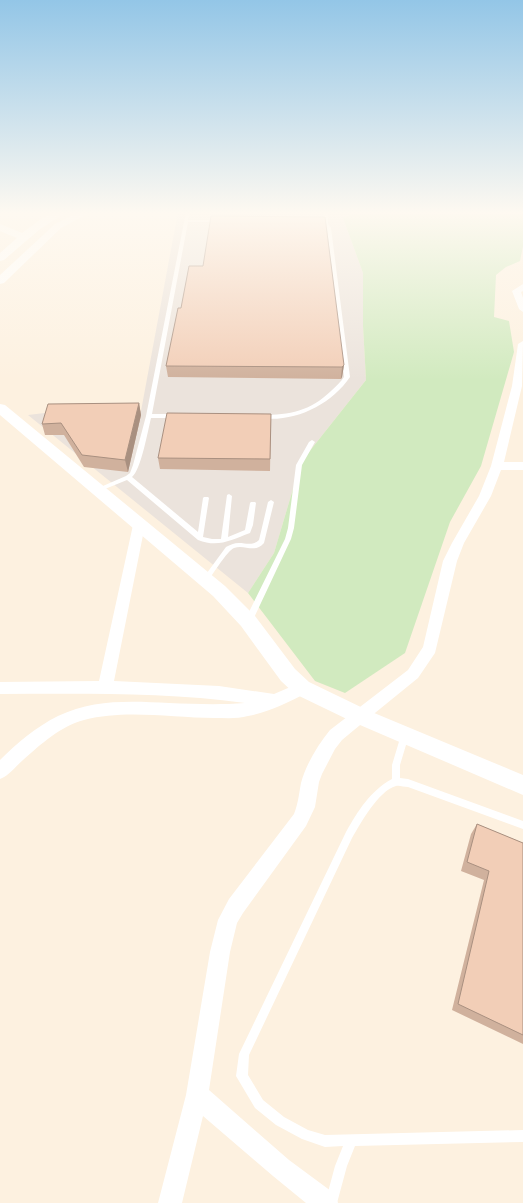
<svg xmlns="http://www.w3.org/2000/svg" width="523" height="1203" font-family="'Titillium Web',sans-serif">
  <rect width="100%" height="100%" fill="#fdf1e0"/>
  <path fill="#ebe3dc" d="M178 212H356L343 218 363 273V326L366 380 301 462 274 553 248 593 28 415 53 412 141 411Z"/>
  <path fill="#d1eabf" d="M356 212H523V246L520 261 506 267 496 275 494 317 509 321 514 352 481 466 450 522 405 653 345 693 315 681 248 593 274 553 301 462 366 380 363 326V273L343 218Z"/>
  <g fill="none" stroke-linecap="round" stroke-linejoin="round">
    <path fill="#fff" fill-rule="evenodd" d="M186 212H190L188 220H219L221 221 219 222H188L152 414H175L178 416 175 418H151C148 430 141 470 132 477L198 532 203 498 204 497H208L209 498 203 537 212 539H221L227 495 229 494 232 496 228 537 245 530 250 503 251 502H255L256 503 253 525 250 533C231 540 218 548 198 540L127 480 100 491H96L95 490 96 489 126 476 130 473 133 465 146 416Z
      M324 212H328V224L331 228 350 377C331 405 294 423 260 418L259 417 262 415C290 415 310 411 331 391 336 386 341 382 344 377L327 228 325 225 315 222 317 221 324 222Z
      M312 440 315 442 302 465 294 528 291 539 252 622H246L245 620 285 539 288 528 296 465 309 442Z
      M271 500 274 502 264 543C254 554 245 544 234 548 227 551 213 574 208 581H204L203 579 204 577 226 547C230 545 234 543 239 543 246 543 253 546 259 540L268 502Z
      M405 731 408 732 409 735 400 765V778L408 779 523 821V829L408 787C404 787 399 785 396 786 378 791 361 823 352 838L249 1055 248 1075 263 1100 284 1117 308 1130 325 1135 523 1130V1142L355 1146 347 1166 337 1203H325L335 1166 343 1146 325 1147 302 1139 276 1125 255 1108 236 1076 239 1054 346 832C358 811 370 791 392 779V765L401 735 402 732Z"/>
    <path fill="#fff" fill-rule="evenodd" d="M523 284V291L521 292 523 298V312L519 309 512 291Z
      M523 341 522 386 504 462H523V470H501L491 496 464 543 457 561 435 653 418 678 354 730 342 740 335 749 322 774 319 782 315 807 306 826 243 913 237 923 230 952 209 1090 289 1160 335 1194 338 1203H306L273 1176 203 1116 182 1203H158L186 1095 210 952 218 920 229 899 294 814C298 804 299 794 301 783 306 764 318 745 330 730L408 670 423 647 443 561 452 543 479 496 491 466 512 386 518 344Z
      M139 521 143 522 145 525 114 681 219 686 274 694 302 682 307 683 310 688 307 693C288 702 270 712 248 716 238 719 226 718 215 718 172 718 126 709 84 720 61 726 41 744 23 760 16 766 10 775 0 779V760C17 743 36 727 58 716 93 699 131 701 169 703 194 704 220 705 245 703 164 692 81 694 0 694V682L99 681 133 525 135 522Z"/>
    <path fill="#fff" fill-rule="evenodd" d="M55 212H67L40 229 4 260 0 261V253L17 238 0 231V224L22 233 41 219Z
      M79 212H91L61 228 4 283 0 284V275L55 224Z
      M0 404 5 405 225 586 255 616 295 669 309 682 367 710 523 775V795L353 722 295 694 281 681 241 626 213 596 0 415Z"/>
  </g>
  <path fill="#d0b19d" d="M344 365 342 377 341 379 168 377 166 366Z
    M139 403 141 415 128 472 84 467 64 435H45L42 424Z
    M271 414 270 471 160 469 158 458Z
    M477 824 523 843V1044L452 1010 484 880 461 871 471 834Z"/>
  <path fill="#a99080" d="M344 365 342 377 341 379 342 367Z
    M139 403 141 415 128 472 125 460Z"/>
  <path fill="#f2ceb7" stroke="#a99080" d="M211 216 325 217 344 365 342 367 166 366 178 308H181L189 266H203Z
    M139 403 125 460 82 455 61 423 42 424 48 404Z
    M167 413 271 414 270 459 158 458Z
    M477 824 523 843V1035L458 1004 489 871 467 862Z"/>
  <linearGradient id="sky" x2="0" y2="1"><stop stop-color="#93c6e7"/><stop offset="0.56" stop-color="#fef9f1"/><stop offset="1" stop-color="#fef9f1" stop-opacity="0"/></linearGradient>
  <rect width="523" height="380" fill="url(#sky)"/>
</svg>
